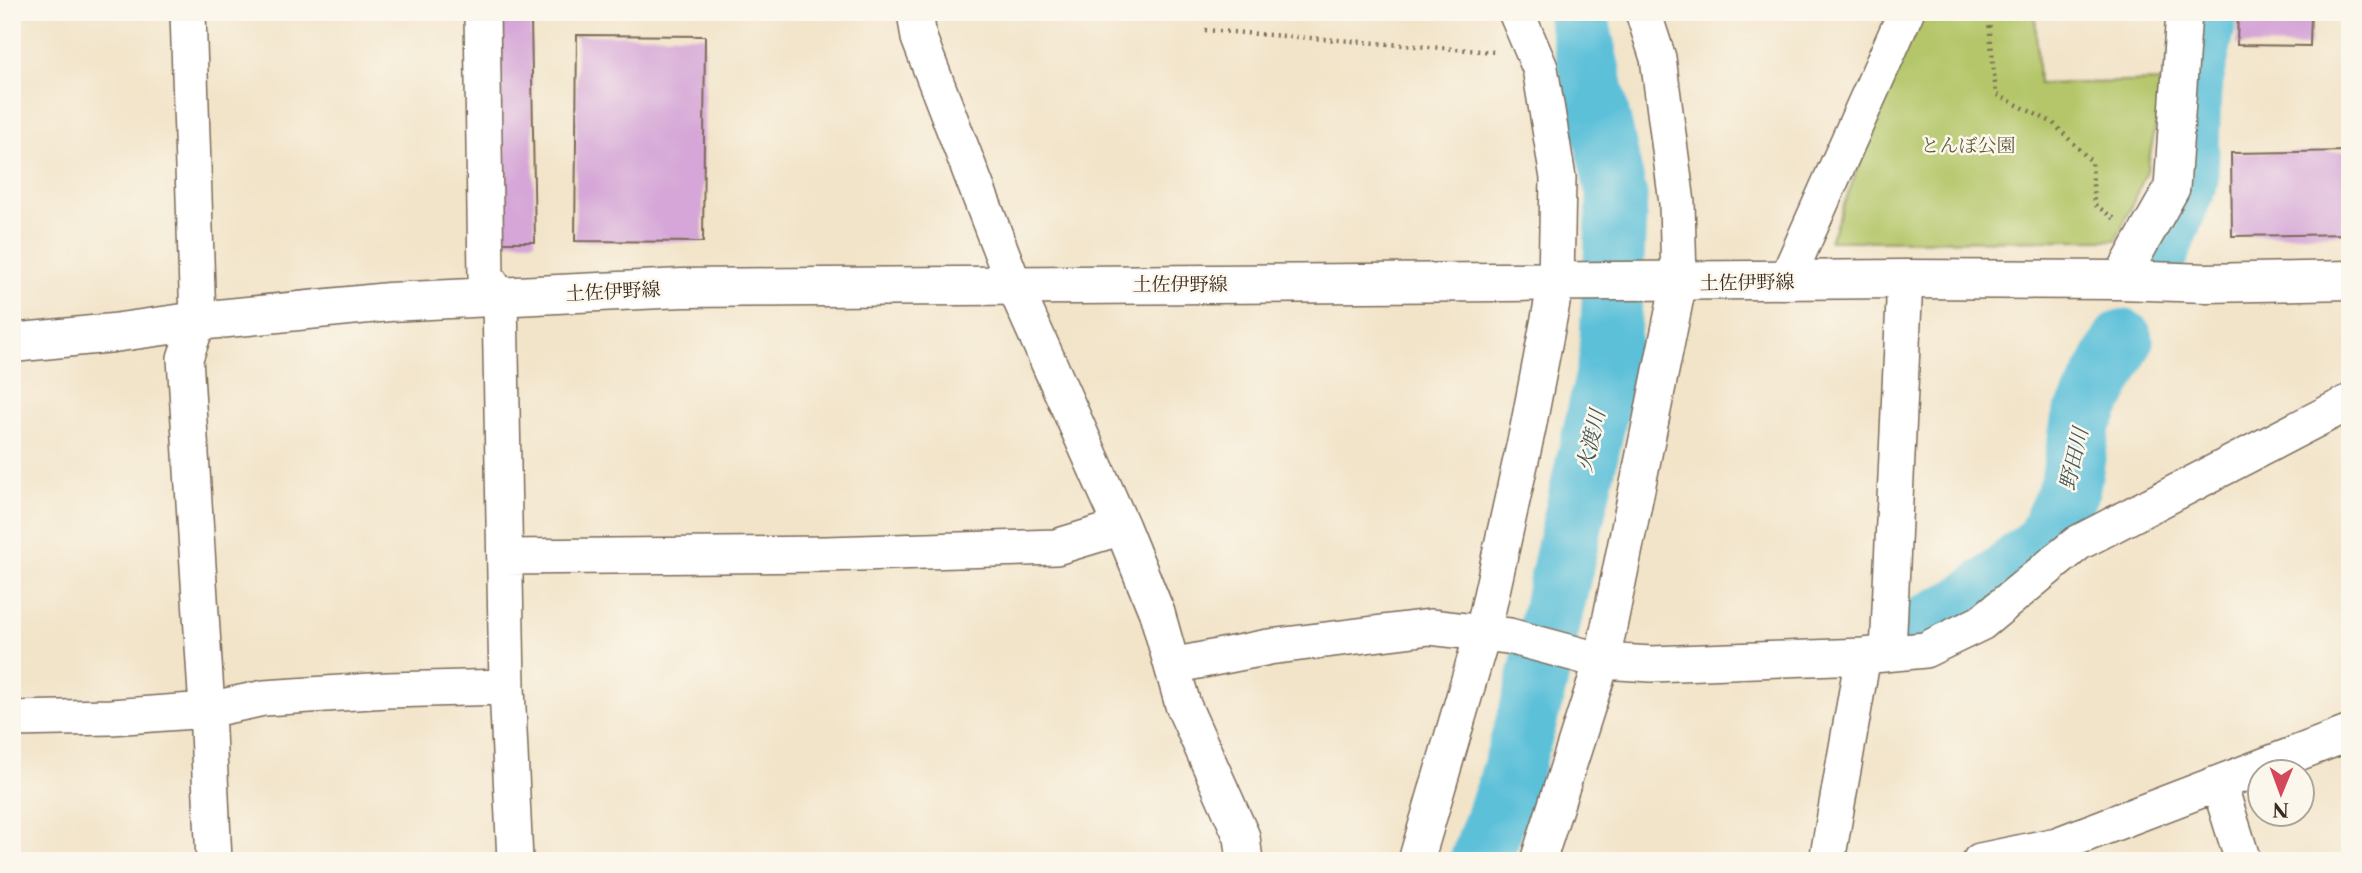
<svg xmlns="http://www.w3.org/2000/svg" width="2362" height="873" font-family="'Libre Caslon Text','Noto Serif JP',serif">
  <rect width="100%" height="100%" fill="#fbf7ec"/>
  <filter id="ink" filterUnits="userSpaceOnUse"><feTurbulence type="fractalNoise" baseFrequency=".0143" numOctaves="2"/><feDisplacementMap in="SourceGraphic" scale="14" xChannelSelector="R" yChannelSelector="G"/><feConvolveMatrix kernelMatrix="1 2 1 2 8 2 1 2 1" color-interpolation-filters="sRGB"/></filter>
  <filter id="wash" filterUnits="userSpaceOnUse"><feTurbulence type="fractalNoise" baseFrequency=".00686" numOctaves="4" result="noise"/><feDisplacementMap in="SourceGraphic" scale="28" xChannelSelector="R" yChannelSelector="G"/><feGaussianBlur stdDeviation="1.57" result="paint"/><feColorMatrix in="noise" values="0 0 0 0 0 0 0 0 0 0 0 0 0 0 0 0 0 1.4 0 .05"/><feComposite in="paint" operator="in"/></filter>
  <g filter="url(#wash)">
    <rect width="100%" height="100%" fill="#f2e4c9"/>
    <path fill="#b4c669" stroke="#787844" stroke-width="2" d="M1918 12H2035L2039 84 2164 81 2147 171 2116 240 1830 241Z"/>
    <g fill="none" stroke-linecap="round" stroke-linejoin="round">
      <path stroke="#5bc0d9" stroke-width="61" d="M2159 251 2188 179 2191 90 2208 12
        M1907 634 1968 604 2045 542 2070 487 2081 422 2123 340
        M1480 861 1507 788 1534 695 1609 361 1617 197 1577 12"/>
    </g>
    <g id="blocks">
      <path fill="#d5a6d7" d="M2238 12H2311L2310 46 2237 45Z
        M531 19 535 242H497L492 20Z
        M577 35 705 36 703 242 575 241Z
        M2350 151V234L2232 236 2231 153Z"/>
    </g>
  </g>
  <g filter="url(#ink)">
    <use href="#blocks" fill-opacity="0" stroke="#7b6b5a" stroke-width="2"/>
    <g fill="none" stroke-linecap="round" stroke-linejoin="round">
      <g stroke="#7b6b5a" stroke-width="38">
        <path id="street" d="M188 12 198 321 185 358 207 710 214 861
          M482 12 486 276 500 298 507 687 515 861
          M915 12 919 38 1014 285 1122 527 1157 613 1183 705 1242 837 1245 861
          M2120 280 2172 188 2184 12
          M1786 281 1906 12
          M505 557 826 554 1056 547 1122 527
          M1888 653 1905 279
          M1172 666 1269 647 1430 627 1509 636 1602 661 1652 664 1863 656 1925 650 1981 623 2078 543 2350 402
          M12 719 111 717 207 710 264 698 387 690 507 687
          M2219 784 2243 861
          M1416 861 1483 632 1528 428 1556 282 1558 178 1540 68 1516 12
          M1538 861 1602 661 1679 282 1677 203 1658 58 1643 12
          M1827 861 1863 656
          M1980 861 2057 845 2350 733"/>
      </g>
      <g stroke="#7b6b5a" stroke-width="41">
        <path id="primary" d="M12 343 113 333 198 321 389 302 682 288 1905 279 2120 280 2206 283 2350 280"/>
      </g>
      <path stroke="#7b6b5a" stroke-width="4.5" stroke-dasharray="2 5" stroke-linecap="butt" d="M1988 12 1996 94 2053 123 2092 162 2094 204 2115 219
        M1205 30 1495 52"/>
      <use href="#street" stroke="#fff" stroke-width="35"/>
      <use href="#primary" stroke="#fff" stroke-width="38"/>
    </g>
  </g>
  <g text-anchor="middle" stroke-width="5" stroke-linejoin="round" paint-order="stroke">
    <g font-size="19" fill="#5f5934" stroke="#fbf7ec">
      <text x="1968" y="152">とんぼ公園</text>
    </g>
    <g font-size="19" fill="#3b2a1e" stroke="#fbf7ec">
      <text transform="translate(1747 282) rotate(-1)" y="7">土佐伊野線</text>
      <text x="1180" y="291">土佐伊野線</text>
      <text transform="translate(613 291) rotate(-3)" y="7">土佐伊野線</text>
    </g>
    <g font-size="21" font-style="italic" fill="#455756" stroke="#fbf7ec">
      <text transform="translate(1591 441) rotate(-77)" y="7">火渡川</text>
      <text transform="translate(2074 459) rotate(-77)" y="7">野田川</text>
    </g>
  </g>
  <rect width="2362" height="873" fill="none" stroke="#fbf7ec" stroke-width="42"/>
  <g transform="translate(2281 793) rotate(181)"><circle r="33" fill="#fbf7ec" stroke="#aea59a" stroke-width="2"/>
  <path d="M0-5L12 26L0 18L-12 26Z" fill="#d1495b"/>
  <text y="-10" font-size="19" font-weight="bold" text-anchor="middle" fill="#3b2a1e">N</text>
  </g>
</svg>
